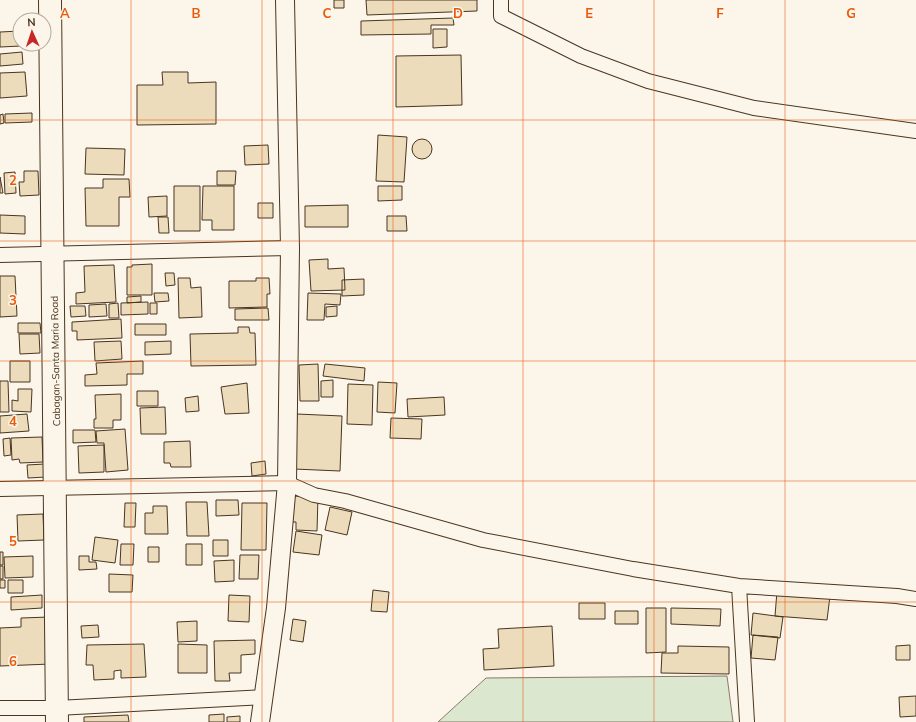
<svg xmlns="http://www.w3.org/2000/svg" width="916" height="722" font-family="Mulish,sans-serif">
  <rect width="100%" height="100%" fill="#fbf6e9"/>
  <path fill="#dce7d0" stroke="#887966" d="M727 676 733 722H438L486 678Z"/>
  <path fill="#ecdcbc" stroke="#4a3520" d="M334 0H344V8H334Z
    M366 0H477V11L367 15Z
    M453 18 454 25H431V34L361 35V21Z
    M433 29H447V47L433 48Z
    M20 31 21 46 0 47V32Z
    M22 52 23 64 0 66V54Z
    M461 55 462 105 396 107V56Z
    M25 72 27 96 0 98V73Z
    M162 72H188V83L216 82V124L137 125V85H163Z
    M32 113V122L5 123V114Z
    M3 114 4 123 0 124V115Z
    M378 135 407 137 404 182 376 181Z
    M412 149a10 10 0 1 1 20 0a10 10 0 1 1-20 0Z
    M268 145 269 164 245 165 244 146Z
    M86 148 125 149 124 175 85 174Z
    M24 171H38L39 195 20 196 19 182H24Z
    M217 171H236L235 185H217Z
    M15 172 16 193 5 194 4 173Z
    M0 177 3 193H0Z
    M103 179H129L130 197H119V226H86L85 188H103Z
    M174 186H200V231H174Z
    M203 186H234V230H212V220H202Z
    M378 186H402V200L378 201Z
    M167 196V216L149 217 148 197Z
    M258 203H273V218H258Z
    M348 205V227H305V206Z
    M0 215 25 216V234L0 233Z
    M387 216H406L407 231H387Z
    M158 217H168L169 233H159Z
    M328 259V269L344 268 345 290 311 291 309 260Z
    M152 264V295H127V267H132V265Z
    M114 265 116 302 76 304V293L85 292 84 266Z
    M165 273H174L175 285 166 286Z
    M0 276H15L17 316 0 317Z
    M178 278H190L191 288 201 287 202 317 179 318Z
    M256 278H269L270 294H267V307L229 308V281H256Z
    M364 279V295L342 296V280Z
    M154 293H168L169 301 155 302Z
    M308 293 341 294 340 305 325 304 324 320H307Z
    M141 296V302L127 303V297Z
    M148 302V314L121 315V303Z
    M118 303 119 318H109V304Z
    M150 303H157V314H150Z
    M106 304 107 316 89 317V305Z
    M70 306H85L86 316 71 317Z
    M337 306V316L326 317V307Z
    M268 308 269 320H235V309Z
    M121 319 122 338 77 340V331H72V322Z
    M18 323H40L41 333H18Z
    M135 324H166V335H135Z
    M238 327H249L250 333H255L256 365 191 366 190 334 238 333Z
    M19 334H39L40 353 20 354Z
    M121 341 122 359 95 361 94 342Z
    M171 341V354L145 355V342Z
    M10 361H30V382H10Z
    M143 361V374H127V385L85 386V375L97 374 96 363Z
    M318 364 319 401H300L299 365Z
    M325 364 365 368 364 381 323 376Z
    M333 380V397H321V381Z
    M0 381H8L9 412H0Z
    M378 382 397 383 395 413 377 412Z
    M247 383 249 413 225 414 221 387Z
    M348 384 373 385 372 425 347 424Z
    M18 389H32L31 412 12 411V400L18 401Z
    M137 391H158V406H137Z
    M121 394V420H113V428H94V419H96L95 395Z
    M198 396 199 411 186 412 185 398Z
    M444 397 445 415 408 417 407 399Z
    M165 407 166 434H141L140 408Z
    M27 414 29 431 0 433V416Z
    M297 414 342 416 340 471 294 469Z
    M391 418 422 419 421 439 390 438Z
    M125 429 128 470 106 472 104 443H97L96 431Z
    M73 430H95L96 442 73 443Z
    M42 437 43 462 20 463 19 459 12 460 11 438Z
    M10 438 11 455 4 456 3 439Z
    M190 441 191 467H171L170 463H164V442Z
    M104 445V472L79 473 78 446Z
    M265 461 266 474 252 476 251 463Z
    M45 464 46 477 28 478 27 465Z
    M291 496 318 497 317 531 296 530V522H290Z
    M216 500H238L239 515 216 516Z
    M186 502H207L209 536H187Z
    M125 503H136L135 527H124Z
    M242 503H267L266 550H241Z
    M153 506H167L168 534H145V513H153Z
    M330 507 352 512 347 535 325 530Z
    M43 514 44 540 18 541 17 515Z
    M296 531 322 535 319 555 293 552Z
    M95 537 118 540 115 563 92 560Z
    M213 540H228V556H213Z
    M121 544H134L133 565H120Z
    M186 544H202V565H186Z
    M148 547H159V562H148Z
    M0 552H3V565H0Z
    M240 555H259L258 579H239Z
    M33 556V577L5 578 4 557Z
    M79 556H89V562H96L97 569 79 570Z
    M234 560V581L215 582 214 561Z
    M0 566H3V579H0Z
    M109 574 133 575 132 592H109Z
    M0 580H5V588H0Z
    M8 580H23V593H8Z
    M373 590 389 592 387 612 371 611Z
    M777 591 830 596 827 620 775 616Z
    M42 595V608L11 610V597Z
    M229 595 250 596 249 622 228 621Z
    M579 603H605V619H579Z
    M646 608H666V652L646 653Z
    M671 608 721 609 720 626 671 624Z
    M615 611H638V624H615Z
    M753 613 783 617 780 638 751 635Z
    M49 617 51 664 0 666V628L21 627V618Z
    M293 619 306 621 303 642 290 640Z
    M197 621V641L178 642 177 622Z
    M98 625 99 637 82 638 81 626Z
    M552 626 554 666 484 670 483 649 499 648 498 629Z
    M753 635 778 637 775 660 751 658Z
    M255 640V654L241 655V673H229L230 681H215L214 641Z
    M144 644 146 677 121 678V670L114 671V679L94 680 93 665H86L87 645Z
    M178 644 207 645V673H178Z
    M910 645V660H896V646Z
    M678 646 729 647V674L661 673 662 653H678Z
    M916 696V716L900 717 899 697Z
    M224 714V722H209V715Z
    M128 715 129 722H84V717Z
    M240 716V722H227V717Z"/>
  <g fill="none" stroke-linecap="round" stroke-linejoin="round">
    <g stroke="#4a3520" stroke-width="16">
      <path id="minor" d="M501 0V16L581 56 648 81 754 108 916 131
        M0 255 290 248
        M0 489 287 483 314 495 345 501 483 540 633 569 739 586 897 596 916 599
        M739 586 747 722
        M0 708H57L264 697"/>
    </g>
    <g stroke="#4a3520" stroke-width="20">
      <path id="tertiary" d="M260 722 276 608 287 483 290 248 285 0"/>
    </g>
    <g stroke="#4a3520" stroke-width="24">
      <path id="primary" d="M50 0 57 722"/>
    </g>
    <use href="#minor" stroke="#fbf6e9" stroke-width="14"/>
    <use href="#tertiary" stroke="#fbf6e9" stroke-width="18"/>
    <use href="#primary" stroke="#fbf6e9" stroke-width="22"/>
  </g>
  <path fill="none" stroke="#e8590c" stroke-width="1" stroke-opacity="0.55" d="M131 0V722M262 0V722M393 0V722M523 0V722M654 0V722M785 0V722M0 120H916M0 241H916M0 361H916M0 481H916M0 602H916"/>
  <g text-anchor="middle" stroke-width="3" stroke-linejoin="round" paint-order="stroke">
    <g font-size="10" fill="#4a3520" stroke="#fbf6e9">
      <text transform="translate(55 361) rotate(-91)" y="4">Cabagan-Santa Maria Road</text>
    </g>
  </g>
  <g font-size="13" text-anchor="middle" font-weight="bold" fill="#e8590c" stroke="#fbf6e9" stroke-width="3" stroke-linejoin="round" paint-order="stroke">
    <text x="65" y="18">A</text>
    <text x="196" y="18">B</text>
    <text x="327" y="18">C</text>
    <text x="458" y="18">D</text>
    <text x="589" y="18">E</text>
    <text x="720" y="18">F</text>
    <text x="851" y="18">G</text>
    <text x="13" y="185">2</text>
    <text x="13" y="305">3</text>
    <text x="13" y="426">4</text>
    <text x="13" y="546">5</text>
    <text x="13" y="666">6</text>
  </g>
  <g transform="translate(32 32) rotate(357)"><circle r="19" fill="#fbf6e9" stroke="#b4a999"/>
  <path d="M0-3L7 15L0 10L-7 15Z" fill="#c62828"/>
  <text y="-6" font-size="11" font-weight="bold" text-anchor="middle" fill="#4a3520">N</text>
  </g>
</svg>
